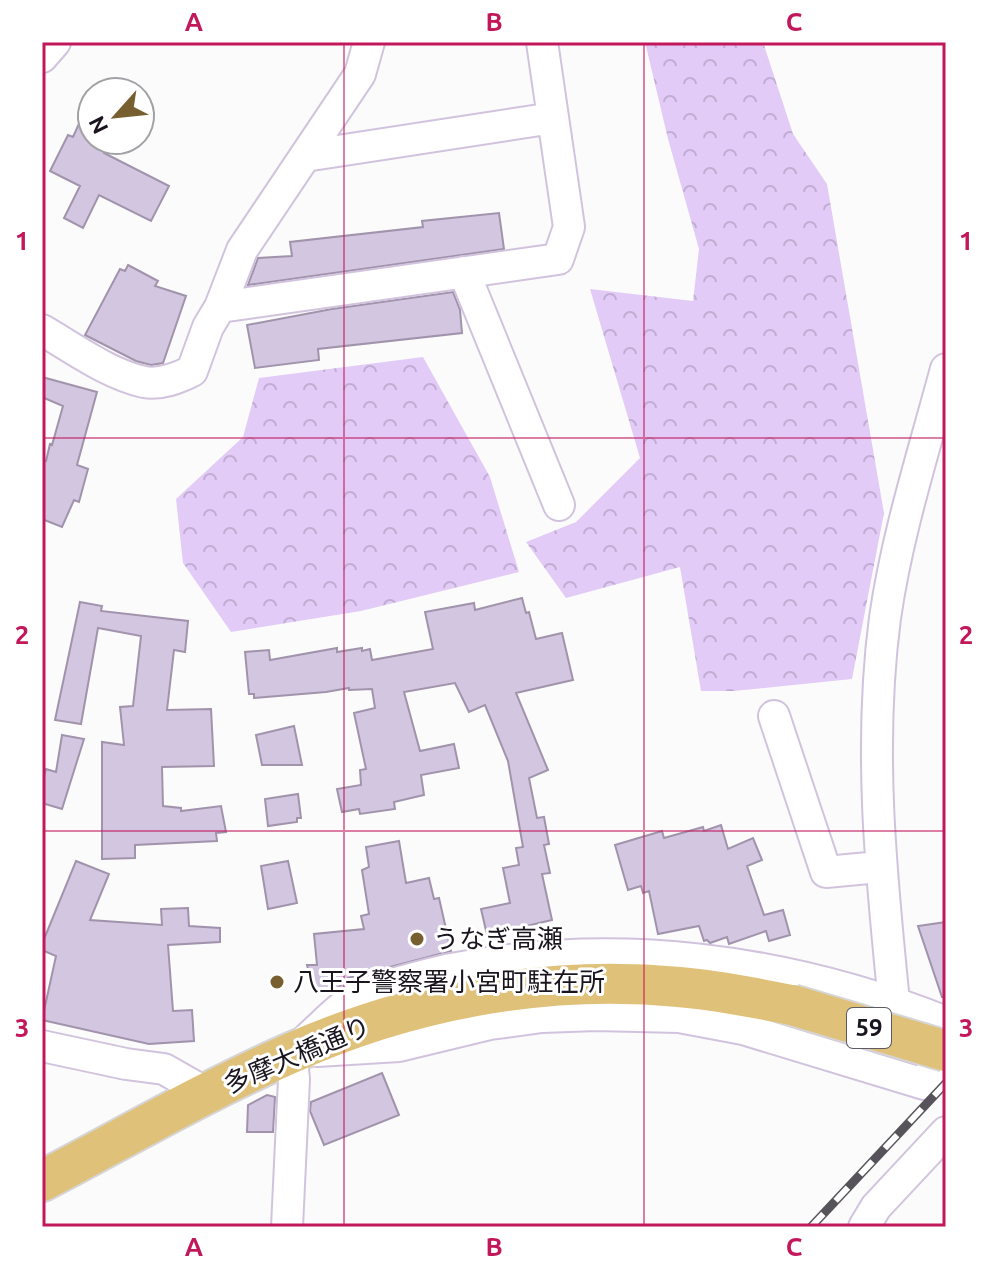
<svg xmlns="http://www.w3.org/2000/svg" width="988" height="1269" font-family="Ubuntu,'Noto Sans JP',sans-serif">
  <defs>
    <pattern id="forest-crowns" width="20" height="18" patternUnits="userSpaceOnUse" patternTransform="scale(2)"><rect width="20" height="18" fill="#e2cbf7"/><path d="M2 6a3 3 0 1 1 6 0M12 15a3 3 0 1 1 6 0" fill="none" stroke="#c1add3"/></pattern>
  </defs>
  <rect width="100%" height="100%" fill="#fbfbfb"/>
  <path fill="url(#forest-crowns)" d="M645 42H763L793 134 827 184 884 513 852 679 734 691H701L680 567 566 598 526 542 576 522 640 458 590 289 693 301 699 249 668 139Z
    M423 357 490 477 519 572 361 611 231 632 183 563 176 499 243 437 259 378Z"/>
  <path fill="#d3c6e0" stroke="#a093ab" stroke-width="2" d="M92 95V140H110L104 153 169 186 151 221 99 195 83 228 64 218 80 186 50 171 68 135 73 137Z
    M499 213 504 249 248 285 258 258 292 256 290 242 423 227 422 221Z
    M128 265 158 281 155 286 186 296 163 363 151 365 136 361 85 335 120 269 125 271Z
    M453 292 460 310 462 333 318 349 319 360 255 368 247 325 332 309Z
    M42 377 97 392 77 465 88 469 79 502 74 500 62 527 42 519V460L46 461 50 444 52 445 63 406 42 397Z
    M522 598 526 613 529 612 536 639 562 633 573 680 516 693 548 770 529 778 537 818 544 817 549 844 544 845 550 873 542 874 552 920 487 935 481 909 510 903 503 868 519 865 516 848 523 847 508 761 485 705 469 712 455 683 404 692 420 751 454 744 459 768 421 775 424 795 394 802 395 809 360 814 359 809 342 812 337 789 361 785 360 770 366 769 354 713 375 708 372 689 349 690V688L326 692 254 698V694H249L245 652 269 650 270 660 337 648V652L362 648V651L370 649 372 660 433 649 425 612 474 603 475 610Z
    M80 602 102 606 101 611 188 621 185 652 174 650 167 710 211 709 214 766 162 767 163 806 181 808V811L221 806 226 832 216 833 217 841 135 845V858L102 859V742L124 745 120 707 133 706 141 636 98 628 81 724 55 720Z
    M294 726 302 765H262L256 735Z
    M62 735 84 739 62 809 42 803V783L46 769 56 772Z
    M298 794 301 818H297V822L268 826 265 799Z
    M721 825 728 849 753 838 762 860 747 866 764 915 783 910 790 935 769 941 766 931 729 944 727 937 710 943 707 940 704 941 699 926 658 934 649 891 643 893 641 886 628 890 615 845 662 831 664 838 703 827 704 831Z
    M399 841 406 883 429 878 434 899 439 898 451 951 348 978V981L334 990 313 992 307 965H317L314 934 364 929 361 916 369 914 362 870 369 867 366 847Z
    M76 861 109 874 90 920 162 925 161 909 188 908 189 926 220 928V942L168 945 173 1011 192 1010 194 1041 149 1044 42 1020 56 956 42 950V944Z
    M288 861 297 903 268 909 261 866Z
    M946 922V997H942L918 926Z
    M382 1073 399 1115 324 1145 310 1111 311 1102Z
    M267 1095 275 1097 273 1132H247L248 1105Z"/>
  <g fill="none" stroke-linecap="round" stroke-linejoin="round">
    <g stroke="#d1c3dd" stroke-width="34">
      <path id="minor" d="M42 57 55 42
        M305 156 553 118
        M464 272 559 505
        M220 307 558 259 569 227 542 42
        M42 330C73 348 108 374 144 382 161 385 178 378 192 371L208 327 220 307 242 250 360 74 369 42
        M774 716 826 872 879 867
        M894 1002C881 874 868 746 885 618 897 534 924 451 946 369
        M307 1039C322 1026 337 1009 353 999 371 988 425 975 446 970 615 936 787 959 946 1022
        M42 1046 126 1064 164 1069 208 1094
        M317 1051 399 1046 490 1024 542 1017 596 1015 679 1017 743 1029 924 1084 946 1046
        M287 1227 294 1079 291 1053
        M864 1227 876 1207 946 1132"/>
    </g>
    <g stroke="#d6d5d6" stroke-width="44">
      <path id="major" d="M42 1181C124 1138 205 1091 289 1054 410 1000 546 974 679 987 717 990 755 998 792 1005"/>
    </g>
    <use href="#minor" stroke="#fff" stroke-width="30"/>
    <use href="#major" stroke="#dfc17a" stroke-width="40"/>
    <g stroke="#57535a" stroke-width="9">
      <path id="rail" d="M811 1227 946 1083"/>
    </g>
    <use href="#rail" stroke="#fff" stroke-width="6" stroke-dasharray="18" stroke-linecap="butt"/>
    <g stroke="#d6d5d6" stroke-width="44" stroke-linecap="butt">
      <path id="major-bridge" d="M792 1005 946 1051"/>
    </g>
    <use href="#major-bridge" stroke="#dfc17a" stroke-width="40"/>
  </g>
  <path fill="none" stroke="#c2185b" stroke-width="2" stroke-opacity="0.55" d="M344 42V1227M644 42V1227M42 438H946M42 831H946"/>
  <g fill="#775f2f" stroke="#fff" stroke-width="3">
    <circle cx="417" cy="939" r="8"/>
    <circle cx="277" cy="982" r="8"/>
  </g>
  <g text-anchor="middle" stroke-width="6" stroke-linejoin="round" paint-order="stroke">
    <rect fill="#fff" stroke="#5e5a62" stroke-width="2" x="847" y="1008" width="44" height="40" rx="6"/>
    <g font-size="24" font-weight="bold" fill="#19141e">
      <text x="869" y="1036">59</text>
    </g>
    <g font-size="26" fill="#19141e" stroke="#fff" text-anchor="start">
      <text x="433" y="948">うなぎ高瀬</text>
      <text x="293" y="991">八王子警察署小宮町駐在所</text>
    </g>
    <g font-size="26" fill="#19141e" stroke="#fff">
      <text transform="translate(297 1055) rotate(-23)" y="9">多摩大橋通り</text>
    </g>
  </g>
  <rect width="988" height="1269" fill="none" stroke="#ffffff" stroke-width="88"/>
  <g transform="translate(116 116) rotate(243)"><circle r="38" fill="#ffffff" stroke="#a3a1a5" stroke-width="2"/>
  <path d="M0-6L14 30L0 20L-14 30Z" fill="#775f2f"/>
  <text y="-12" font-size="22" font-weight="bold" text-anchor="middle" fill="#19141e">N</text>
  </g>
  <rect x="44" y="44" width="900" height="1181" fill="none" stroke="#c2185b" stroke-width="3"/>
  <g font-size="26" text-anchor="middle" font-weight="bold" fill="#c2185b">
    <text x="194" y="31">A</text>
    <text x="494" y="31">B</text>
    <text x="794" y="31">C</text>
    <text x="22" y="250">1</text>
    <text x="966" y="250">1</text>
    <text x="22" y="644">2</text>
    <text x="966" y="644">2</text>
    <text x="22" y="1037">3</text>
    <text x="966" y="1037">3</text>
    <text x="194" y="1256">A</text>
    <text x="494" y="1256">B</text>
    <text x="794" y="1256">C</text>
  </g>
</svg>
